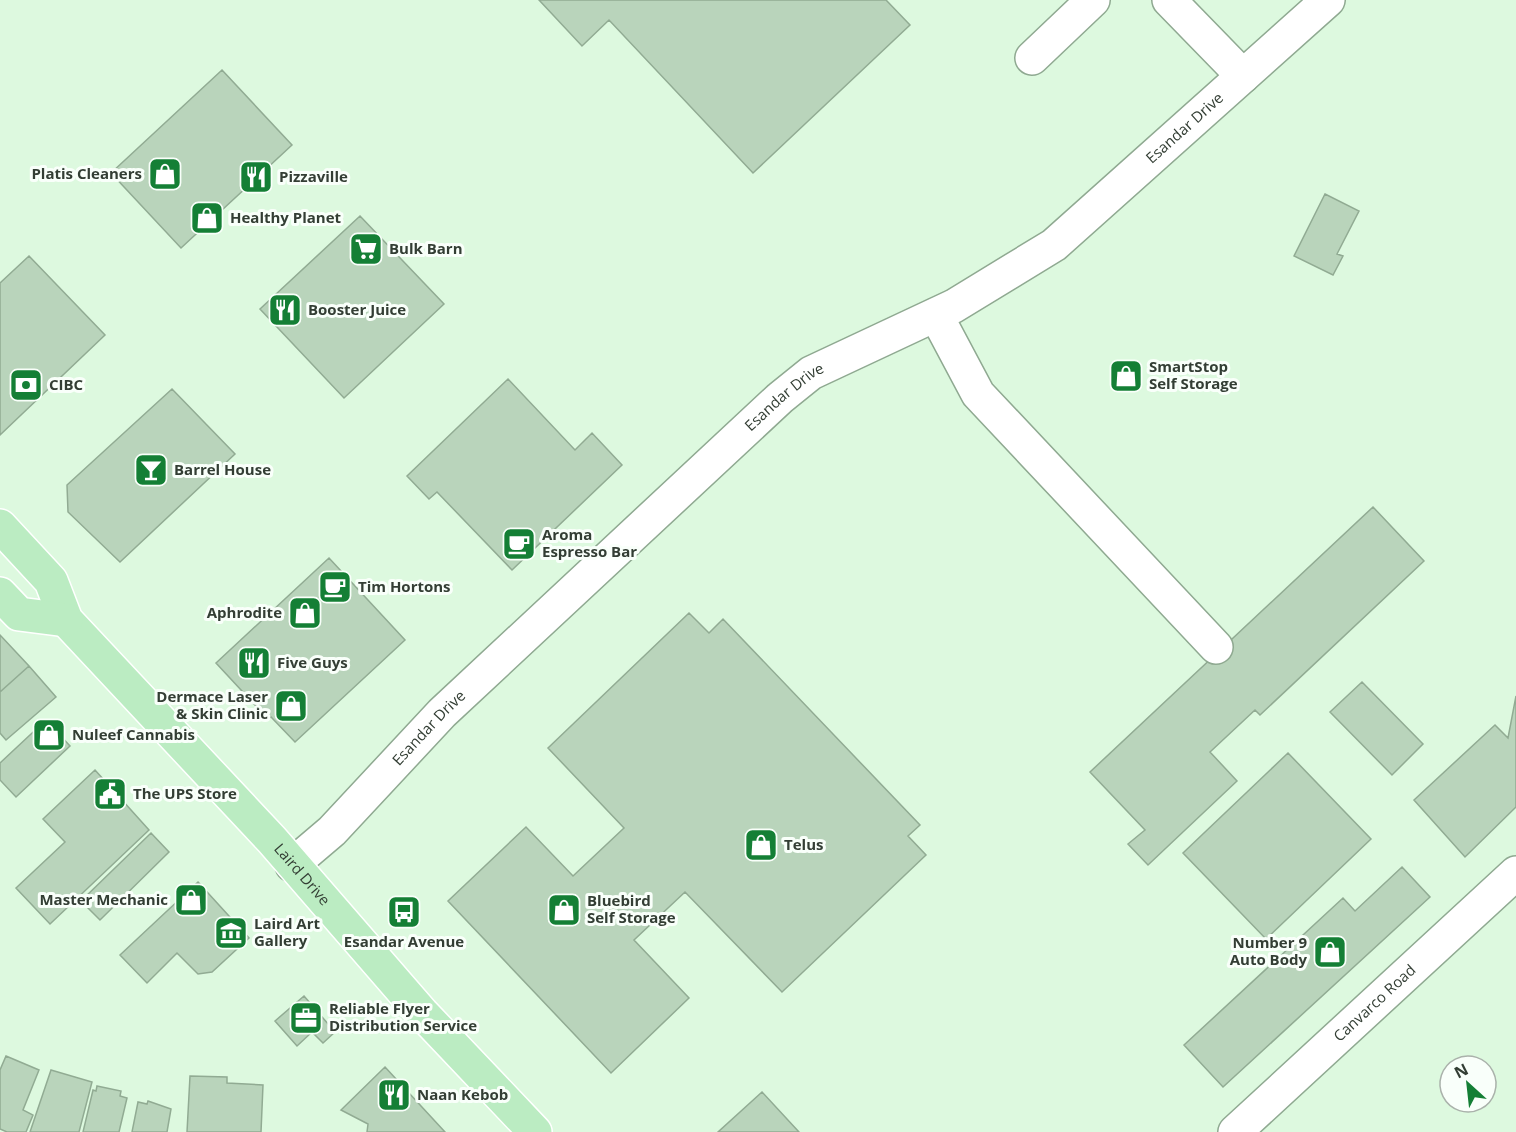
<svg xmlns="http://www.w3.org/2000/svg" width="1516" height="1132" font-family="'Open Sans',sans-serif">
  <rect width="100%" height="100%" fill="#ddf9df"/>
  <path fill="#b9d4bb" stroke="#91ab93" stroke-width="1.5" d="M539 0H886L910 25 753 173 609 20 582 46Z
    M222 70 292 145 181 248 111 173Z
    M1325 194 1359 211 1337 254 1343 256 1333 275 1294 256Z
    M360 216 444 304 344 398 260 309Z
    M29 256 105 335 0 435V283Z
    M508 379 575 450 592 433 622 465 512 570 437 492 429 499 407 476Z
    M172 389 235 454 120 562 68 512 67 485Z
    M1373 507 1424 561 1260 715 1255 710 1210 752 1237 781 1148 865 1128 844 1145 830 1090 772Z
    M329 558 405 640 295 742 271 717 268 719 216 663Z
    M689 613 709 633 723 619 920 825 908 836 926 855 782 992 685 892 634 940 689 998 611 1073 448 901 526 827 573 876 624 828 548 748Z
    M0 635 29 666 0 692Z
    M29 666 56 697 6 740 0 733V692Z
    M1362 682 1423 744 1392 775 1330 712Z
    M1516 696V807L1465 857 1414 800 1495 725 1508 738Z
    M46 720 70 746 16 797 0 780V763Z
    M1288 753 1371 839 1266 939 1183 853Z
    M95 770 149 830 50 924 16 888 65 842 43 819Z
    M151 833 169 852 100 920 81 901Z
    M1402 867 1430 897 1223 1087 1184 1045 1343 898 1355 911Z
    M198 882 249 938 212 972 198 974 177 953 147 983 120 955Z
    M304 996 335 1032 323 1043 312 1032 297 1046 275 1021Z
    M6 1056 39 1070 23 1110 33 1115 26 1132H7L0 1129V1070Z
    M385 1067 445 1132H367L368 1124 341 1110Z
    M51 1070 92 1082 79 1132H30Z
    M190 1076 227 1077V1083L263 1085 261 1132H187Z
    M97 1086 121 1091 120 1096 127 1098 119 1132H83L93 1090 96 1091Z
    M762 1092 799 1132H718Z
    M148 1101 171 1109 167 1132H132L138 1102 147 1104Z"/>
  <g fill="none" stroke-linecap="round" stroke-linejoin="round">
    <g stroke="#8fa991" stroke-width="36">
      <g id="minor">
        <path d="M1169 0 1243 76"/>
        <path d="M1032 58 1093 0"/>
        <path d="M936 315 978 394 1216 647"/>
        <path id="s1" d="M292 865 332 831 442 713 780 398 811 373 954 306 1054 245 1328 0"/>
        <path id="s2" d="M1235 1132 1516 873"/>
      </g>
    </g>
    <g stroke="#fff" stroke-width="36">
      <g id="major">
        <path id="s3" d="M0 526 51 581 66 620 272 840 422 1013 535 1132"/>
        <path d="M0 594 19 614 66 620"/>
      </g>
    </g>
    <use href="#minor" stroke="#fff" stroke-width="33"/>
    <use href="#major" stroke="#bbecc2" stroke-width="33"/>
  </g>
  <defs>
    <g id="shop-square" transform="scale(1.725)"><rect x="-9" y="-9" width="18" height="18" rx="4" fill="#147f35" stroke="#f9fffa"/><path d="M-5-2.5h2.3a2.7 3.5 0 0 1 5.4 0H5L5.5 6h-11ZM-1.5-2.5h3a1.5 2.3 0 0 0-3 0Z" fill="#fff"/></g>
    <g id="restaurant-square" transform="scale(1.725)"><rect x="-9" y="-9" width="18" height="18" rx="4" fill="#147f35" stroke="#f9fffa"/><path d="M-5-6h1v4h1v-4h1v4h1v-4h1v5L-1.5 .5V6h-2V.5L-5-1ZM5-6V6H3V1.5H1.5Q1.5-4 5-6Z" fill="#fff"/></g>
    <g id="supermarket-square" transform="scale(1.725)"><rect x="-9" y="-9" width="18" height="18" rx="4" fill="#147f35" stroke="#f9fffa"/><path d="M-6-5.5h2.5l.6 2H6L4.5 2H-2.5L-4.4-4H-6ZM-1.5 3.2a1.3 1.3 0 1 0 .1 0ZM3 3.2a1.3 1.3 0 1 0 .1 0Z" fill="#fff"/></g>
    <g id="bank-square" transform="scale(1.725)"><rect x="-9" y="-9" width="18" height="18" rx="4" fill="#147f35" stroke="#f9fffa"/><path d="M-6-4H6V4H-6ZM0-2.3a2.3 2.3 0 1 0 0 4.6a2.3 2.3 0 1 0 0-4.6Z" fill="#fff"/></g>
    <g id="bar-square" transform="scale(1.725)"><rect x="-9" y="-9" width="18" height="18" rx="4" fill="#147f35" stroke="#f9fffa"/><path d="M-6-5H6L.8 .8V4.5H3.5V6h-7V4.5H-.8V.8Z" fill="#fff"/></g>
    <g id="cafe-square" transform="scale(1.725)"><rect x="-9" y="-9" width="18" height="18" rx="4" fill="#147f35" stroke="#f9fffa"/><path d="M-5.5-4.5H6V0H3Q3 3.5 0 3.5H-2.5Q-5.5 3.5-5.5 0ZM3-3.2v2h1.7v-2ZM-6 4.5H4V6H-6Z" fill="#fff"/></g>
    <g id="civic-square" transform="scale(1.725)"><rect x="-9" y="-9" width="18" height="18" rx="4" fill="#147f35" stroke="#f9fffa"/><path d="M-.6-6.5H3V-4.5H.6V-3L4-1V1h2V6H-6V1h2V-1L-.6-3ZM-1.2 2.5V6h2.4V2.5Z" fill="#fff"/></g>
    <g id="bus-square" transform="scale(1.725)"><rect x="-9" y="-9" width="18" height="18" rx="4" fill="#147f35" stroke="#f9fffa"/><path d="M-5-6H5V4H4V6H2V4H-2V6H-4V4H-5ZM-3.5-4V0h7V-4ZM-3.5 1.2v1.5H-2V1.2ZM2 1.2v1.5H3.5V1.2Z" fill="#fff"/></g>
    <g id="museum-square" transform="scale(1.725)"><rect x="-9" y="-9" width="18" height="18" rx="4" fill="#147f35" stroke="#f9fffa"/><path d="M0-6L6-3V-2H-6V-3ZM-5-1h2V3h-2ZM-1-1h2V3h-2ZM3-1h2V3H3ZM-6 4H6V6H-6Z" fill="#fff"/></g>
    <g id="office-square" transform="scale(1.725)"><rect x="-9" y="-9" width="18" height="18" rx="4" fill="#147f35" stroke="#f9fffa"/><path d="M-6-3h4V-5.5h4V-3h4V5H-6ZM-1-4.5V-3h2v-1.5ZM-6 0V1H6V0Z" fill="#fff"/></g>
  </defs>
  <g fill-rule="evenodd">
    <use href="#shop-square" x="165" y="174"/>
    <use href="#restaurant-square" x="256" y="177"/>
    <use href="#shop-square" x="207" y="218"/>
    <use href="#supermarket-square" x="366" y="249"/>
    <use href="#restaurant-square" x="285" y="310"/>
    <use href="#shop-square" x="1126" y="376"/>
    <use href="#bank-square" x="26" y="385"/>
    <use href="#bar-square" x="151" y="470"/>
    <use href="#cafe-square" x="519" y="544"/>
    <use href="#cafe-square" x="335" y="587"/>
    <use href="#shop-square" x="305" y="613"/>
    <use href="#restaurant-square" x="254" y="663"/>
    <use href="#shop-square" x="291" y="706"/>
    <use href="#shop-square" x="49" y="735"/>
    <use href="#civic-square" x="110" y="794"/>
    <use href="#shop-square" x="761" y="845"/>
    <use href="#shop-square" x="191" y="900"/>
    <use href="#shop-square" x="564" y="910"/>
    <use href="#bus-square" x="404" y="912"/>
    <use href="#museum-square" x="231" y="933"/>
    <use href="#shop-square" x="1330" y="952"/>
    <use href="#office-square" x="306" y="1018"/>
    <use href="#restaurant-square" x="394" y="1095"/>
  </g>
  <g text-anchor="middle" stroke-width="6" stroke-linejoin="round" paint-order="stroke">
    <g font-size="15" fill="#333e34" stroke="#f9fffa">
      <text dy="5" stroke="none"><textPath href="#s1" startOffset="1166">Esandar Drive</textPath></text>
      <text dy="5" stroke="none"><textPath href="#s1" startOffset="680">Esandar Drive</textPath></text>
      <text dy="5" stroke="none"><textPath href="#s1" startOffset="194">Esandar Drive</textPath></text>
      <text dy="5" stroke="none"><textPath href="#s3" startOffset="464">Laird Drive</textPath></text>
      <text dy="5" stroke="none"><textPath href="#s2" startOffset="190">Canvarco Road</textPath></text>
    </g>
    <g font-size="15" font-weight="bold" fill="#333e34" stroke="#f9fffa" text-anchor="start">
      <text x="142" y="179" text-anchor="end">Platis Cleaners</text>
      <text x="279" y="182">Pizzaville</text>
      <text x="230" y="223">Healthy Planet</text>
      <text x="389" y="254">Bulk Barn</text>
      <text x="308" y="315">Booster Juice</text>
      <text x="1149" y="372">SmartStop<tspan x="1149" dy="17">Self Storage</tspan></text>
      <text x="49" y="390">CIBC</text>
      <text x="174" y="475">Barrel House</text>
      <text x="542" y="540">Aroma<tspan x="542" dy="17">Espresso Bar</tspan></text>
      <text x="358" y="592">Tim Hortons</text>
      <text x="282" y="618" text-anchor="end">Aphrodite</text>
      <text x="277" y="668">Five Guys</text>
      <text x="268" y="702" text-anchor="end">Dermace Laser<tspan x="268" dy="17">&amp; Skin Clinic</tspan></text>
      <text x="72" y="740">Nuleef Cannabis</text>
      <text x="133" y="799">The UPS Store</text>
      <text x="784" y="850">Telus</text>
      <text x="168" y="905" text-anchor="end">Master Mechanic</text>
      <text x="587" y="906">Bluebird<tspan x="587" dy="17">Self Storage</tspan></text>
      <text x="254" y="929">Laird Art<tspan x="254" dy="17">Gallery</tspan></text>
      <text x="404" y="947" text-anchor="middle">Esandar Avenue</text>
      <text x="1307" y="948" text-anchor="end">Number 9<tspan x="1307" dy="17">Auto Body</tspan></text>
      <text x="329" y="1014">Reliable Flyer<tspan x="329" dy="17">Distribution Service</tspan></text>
      <text x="417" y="1100">Naan Kebob</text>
    </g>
  </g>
  <g transform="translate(1468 1084) rotate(333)"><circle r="28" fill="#f9fffa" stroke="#aab2ab" stroke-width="1.5"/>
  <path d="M0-4.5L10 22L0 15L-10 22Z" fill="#147f35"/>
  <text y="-9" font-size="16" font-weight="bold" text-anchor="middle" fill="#333e34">N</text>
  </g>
</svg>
